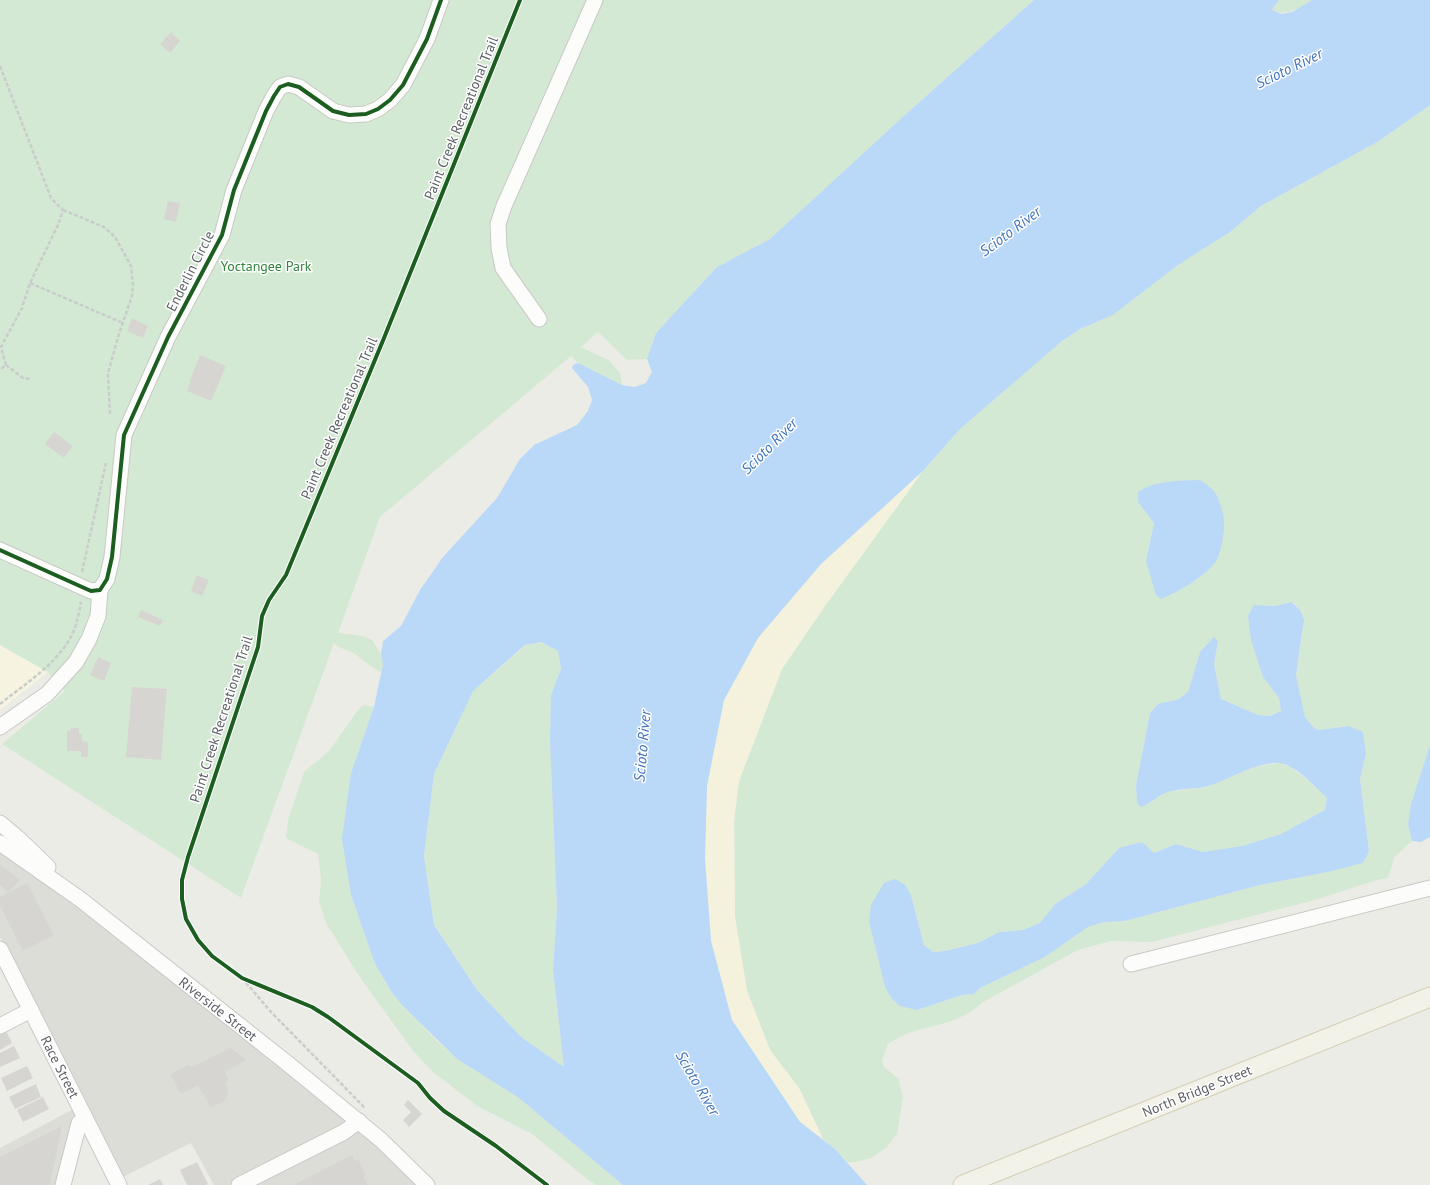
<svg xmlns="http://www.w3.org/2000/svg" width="1430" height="1185" font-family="'PT Sans',sans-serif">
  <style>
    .commercial { fill: #f6f3e0 }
    .industrial { fill: #ddddd8 }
    .green { fill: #d4e9d3; fill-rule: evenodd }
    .sand { fill: #f4f1dc }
    .water { fill: #bad8f8; fill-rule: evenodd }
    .building { fill: #d6d5d2 }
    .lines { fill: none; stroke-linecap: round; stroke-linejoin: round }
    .minor-casing { stroke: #c8c9c7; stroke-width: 17 }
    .major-casing { stroke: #d4ceb4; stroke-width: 21 }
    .path { stroke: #c8cdcb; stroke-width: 2.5; stroke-dasharray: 4 2; stroke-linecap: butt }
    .minor { stroke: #fcfcfb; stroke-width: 15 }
    .major { stroke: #f3f2e8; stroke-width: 19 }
    .cycleway-casing { stroke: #fff; stroke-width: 6 }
    .cycleway { stroke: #1b5e20; stroke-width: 4 }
    .labels { text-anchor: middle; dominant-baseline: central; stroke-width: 3; stroke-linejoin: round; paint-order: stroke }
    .street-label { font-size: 14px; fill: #5c5f65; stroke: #fff }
    .park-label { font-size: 14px; fill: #33853e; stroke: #fff }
    .water-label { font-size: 15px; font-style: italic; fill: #4173bd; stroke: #fff }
  </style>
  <rect width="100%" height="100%" fill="#ecece7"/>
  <path class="commercial" d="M0,645L48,672L0,710Z"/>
  <path class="industrial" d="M0,837L371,1125L434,1185H214L191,1143L121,1178L95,1127L78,1136L66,1185H0V1148L83,1104L0,937Z"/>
  <g class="green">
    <path d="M0,0H1034L907,113L770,239L717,267L656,333L647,359L627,360L598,332L581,347L610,361L620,373L622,385L578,363L571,356L380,517L338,633L363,636L372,640L381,654L383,664L381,672C367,666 363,658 351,652C345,649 338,648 334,643L241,898L2,744L65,691L48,672L0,645Z"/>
    <path d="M1279,0H1312C1298,8 1290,16 1273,11L1272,8Z"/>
    <path d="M1430,105V745L1411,804L1408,825L1412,841L1394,858L1388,878L1377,880L1315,900L1152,942L1111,941L1078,950L983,1002C957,1026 934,1023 904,1035C899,1037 893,1041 888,1044L882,1061L884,1067L898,1078L903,1098L897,1134L886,1148L871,1158L856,1162H847L835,1149L823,1139L799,1088L770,1050L747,991L735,917L734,821L739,781L782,669L825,606L923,471L960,429L1031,367L1062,341L1080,329L1113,315L1178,265L1230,232L1261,206L1379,141ZM1138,502L1215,562L1198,579L1172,594L1146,561L1154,523ZM1293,602L1300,610L1303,630L1296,675L1305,717L1314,728L1319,730L1349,726L1366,754L1360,779L1369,851L1323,873L1260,885L1125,921L1104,922L1088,927L1045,957L980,988L974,994L962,995L917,1010L891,998L885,987L869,922L911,895L924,945L933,952L945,951L978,943L999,932L1023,930L1040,923L1055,904L1086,884L1119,848L1154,853L1176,844L1203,852L1242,846L1281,834L1325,810L1327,798L1304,777L1289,766L1278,763L1255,767L1206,787L1166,792L1146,805L1137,803L1136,785L1150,713L1158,704L1179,699L1188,692L1200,652L1218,641L1214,664L1221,699L1258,715L1270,716L1281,711L1279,698L1263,677L1254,605L1275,606Z"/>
    <path d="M541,642L558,651L561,669L551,695L550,741L557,908L553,970L564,1067L521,1037L477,990L434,925L424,856L434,774L473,691L526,645Z"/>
    <path d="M364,705L374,707L351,773V895L375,964L391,991L434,1038L457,1059L519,1098L623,1185H596L587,1179L532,1134L477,1106L433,1072L414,1052L361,979L326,923L319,902L321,880L318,854L286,838L288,820L304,772L329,751L360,707Z"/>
  </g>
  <path class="sand" d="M923,471L825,606L782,669L739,781L734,821L735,917L747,991L770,1050L799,1088L823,1139L800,1122L732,1020L711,941L705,858L707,786L724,700L758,638L821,564Z"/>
  <g class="water">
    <path d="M1034,0H1279L1272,9L1274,11L1282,14L1292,12L1312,0H1430V105L1379,141L1261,206L1230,232L1178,265L1113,315L1080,329L1062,341L960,429L923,471L821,564L758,638L724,700L707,786L705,859L711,941L732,1020L800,1122L835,1149L867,1185H623L519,1098L457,1059L402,1005L391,991L375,964L351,895L342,839L351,773L374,707L383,664L381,654L383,641L401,626L420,590L443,557L497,498L520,459L534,445L577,425L588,411L592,400L588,387L572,368L573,365L578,363L622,385L635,387L646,383L652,372L647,359L656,333L717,267L770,239L907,113ZM541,642L558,651L561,669L551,695L550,741L557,908L553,970L564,1067L521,1037L477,990L434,925L424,856L434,774L473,691L525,645Z"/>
    <path d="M1200,480C1206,484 1212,488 1216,494C1219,499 1224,515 1224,521C1225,531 1221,554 1215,563C1201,579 1180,591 1161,599L1156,595L1146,561L1154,523L1138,502V492C1157,480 1178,481 1200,480Z"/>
    <path d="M1292,602L1300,610L1304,620L1296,675L1305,717L1314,728L1319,730L1349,726L1363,732L1366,754L1360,779L1369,851L1363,863L1323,873L1260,885L1125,921L1104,922L1088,927L1045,957L980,988L974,994L962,995L917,1010L900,1006L891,998L885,987L869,922L871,905L884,883L895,879L905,885L911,895L924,945L933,952L945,951L978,943L999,932L1023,930L1040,923L1055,904L1086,884L1119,848L1142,842L1154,853L1176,844L1203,852L1242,846L1281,834L1325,810L1327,798C1315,787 1303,773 1289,766C1265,754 1228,782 1204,787C1194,789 1174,789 1165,793C1156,797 1150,804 1141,807L1137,803L1136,785L1150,713L1158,704L1179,699L1188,692L1200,652L1214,637L1218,641L1214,664L1221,699L1258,715L1270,716L1281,711L1279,698L1263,677L1251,640L1248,616L1254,605L1275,606Z"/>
    <path d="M1430,745V837L1421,842L1412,841L1408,825L1411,804Z"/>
  </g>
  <g class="building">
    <path d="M171,32L180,41L170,53L160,44Z"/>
    <path d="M168,201L180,203L176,222L164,219Z"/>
    <path d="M132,318L148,326L143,338L127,331Z"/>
    <path d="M200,355L226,366L211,401L187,391L191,382L190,381Z"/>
    <path d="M54,432L73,446L64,458L45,444Z"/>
    <path d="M197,575L209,580L202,596L191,591Z"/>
    <path d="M141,610L163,620L160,626L138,617Z"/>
    <path d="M98,657L111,663L104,681L90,675Z"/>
    <path d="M132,687L167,689L161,760L126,757Z"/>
    <path d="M71,728H79V734H82V741L88,742V757H81V751H67V731H70Z"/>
    <path d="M0,864L20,880L8,892L0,885Z"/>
    <path d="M27,883L54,935L23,951L0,906V897Z"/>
    <path d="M5,1029L12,1043L0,1050V1032Z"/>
    <path d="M14,1046L20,1058L0,1067V1053Z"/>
    <path d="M231,1048L246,1060L225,1072L229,1080L225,1082L228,1089L226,1100L211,1108L198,1085L181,1094L170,1074L188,1065L192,1067Z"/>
    <path d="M27,1066L33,1078L7,1091L1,1078Z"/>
    <path d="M36,1084L41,1097L15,1109L9,1097Z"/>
    <path d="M43,1097L49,1109L23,1122L17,1110Z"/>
    <path d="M408,1100L422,1114L409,1127L403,1120L411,1112L404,1105Z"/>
    <path d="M62,1126L50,1185H0V1157Z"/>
    <path d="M352,1155L355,1161L358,1159L366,1175L363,1176L368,1185H294Z"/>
    <path d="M197,1162L208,1184L206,1185H187L180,1170Z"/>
    <path d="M160,1179L163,1185H148Z"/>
  </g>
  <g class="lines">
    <defs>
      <g id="minor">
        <path d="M539,319L503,268L499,248L498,224L504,206L595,0"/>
        <path d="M0,550L82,587L91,591L100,590L107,579L112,557L124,435L168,337L222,235L234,190L266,111L274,96L280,87L288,84L299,87L333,111L349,115L366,114L378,109L390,100L403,85L427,39L441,0"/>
        <path d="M0,727L47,694L76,662L89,639L98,616L100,590"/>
        <path d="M0,823L19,839L48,867"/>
        <path d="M0,843L80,899L287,1063L381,1140L427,1185"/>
        <path d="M0,949L119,1185"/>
        <path d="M1131,964L1430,888"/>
        <path d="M0,1026L31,1010"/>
        <path d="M63,1185L79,1123L86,1120"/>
        <path d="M239,1185L344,1132L359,1121"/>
      </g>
      <path id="major" d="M963,1185L1430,997"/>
    </defs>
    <use href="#minor" class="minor-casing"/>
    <use href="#major" class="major-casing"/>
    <g class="path">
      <path d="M0,66L51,198L63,210L58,225L30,283L22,308L1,347L6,365L0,370"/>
      <path d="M63,210L104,227L115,237L131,266L133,285L132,296L119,334L108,373L110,415"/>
      <path d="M30,283L123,323"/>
      <path d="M6,365L23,378L30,379"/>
      <path d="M82,572L106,463"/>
      <path d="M0,704C26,683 56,665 72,635C77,624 79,613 81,602"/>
      <path d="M242,978L271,1012L365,1108"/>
    </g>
    <use href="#minor" class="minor"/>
    <use href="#major" class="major"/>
    <defs>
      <g id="cycleway">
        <path d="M520,0L384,338L286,575L269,600L262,616L258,647L188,857L182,880V899L186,919L198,940L212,956L242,978L312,1007L328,1017L418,1083L430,1098L444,1111L496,1146L547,1185"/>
        <path d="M0,550L82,587L91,591L100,590L107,579L112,557L124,435L168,337L222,235L234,190L266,111L274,96L280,87L288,84L299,87L333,111L349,115L366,114L378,109L390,100L403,85L427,39L441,0"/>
      </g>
    </defs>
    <use href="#cycleway" class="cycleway-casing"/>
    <use href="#cycleway" class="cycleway"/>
  </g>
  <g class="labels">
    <g class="street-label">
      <text transform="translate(461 118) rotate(-68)">Paint Creek Recreational Trail</text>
      <text transform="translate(190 271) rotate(-63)">Enderlin Circle</text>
      <text transform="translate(339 418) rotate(-67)">Paint Creek Recreational Trail</text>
      <text transform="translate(221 719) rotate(-72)">Paint Creek Recreational Trail</text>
      <text transform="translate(218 1009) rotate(38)">Riverside Street</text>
      <text transform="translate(60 1067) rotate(63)">Race Street</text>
      <text transform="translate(1197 1091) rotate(-22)">North Bridge Street</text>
    </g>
    <g class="park-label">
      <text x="266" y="266">Yoctangee Park</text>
    </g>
    <g class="water-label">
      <text transform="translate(1289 68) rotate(-26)">Scioto River</text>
      <text transform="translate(1010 231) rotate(-37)">Scioto River</text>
      <text transform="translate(769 446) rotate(-45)">Scioto River</text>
      <text transform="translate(642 746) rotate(-85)">Scioto River</text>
      <text transform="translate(698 1083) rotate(60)">Scioto River</text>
    </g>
  </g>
</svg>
